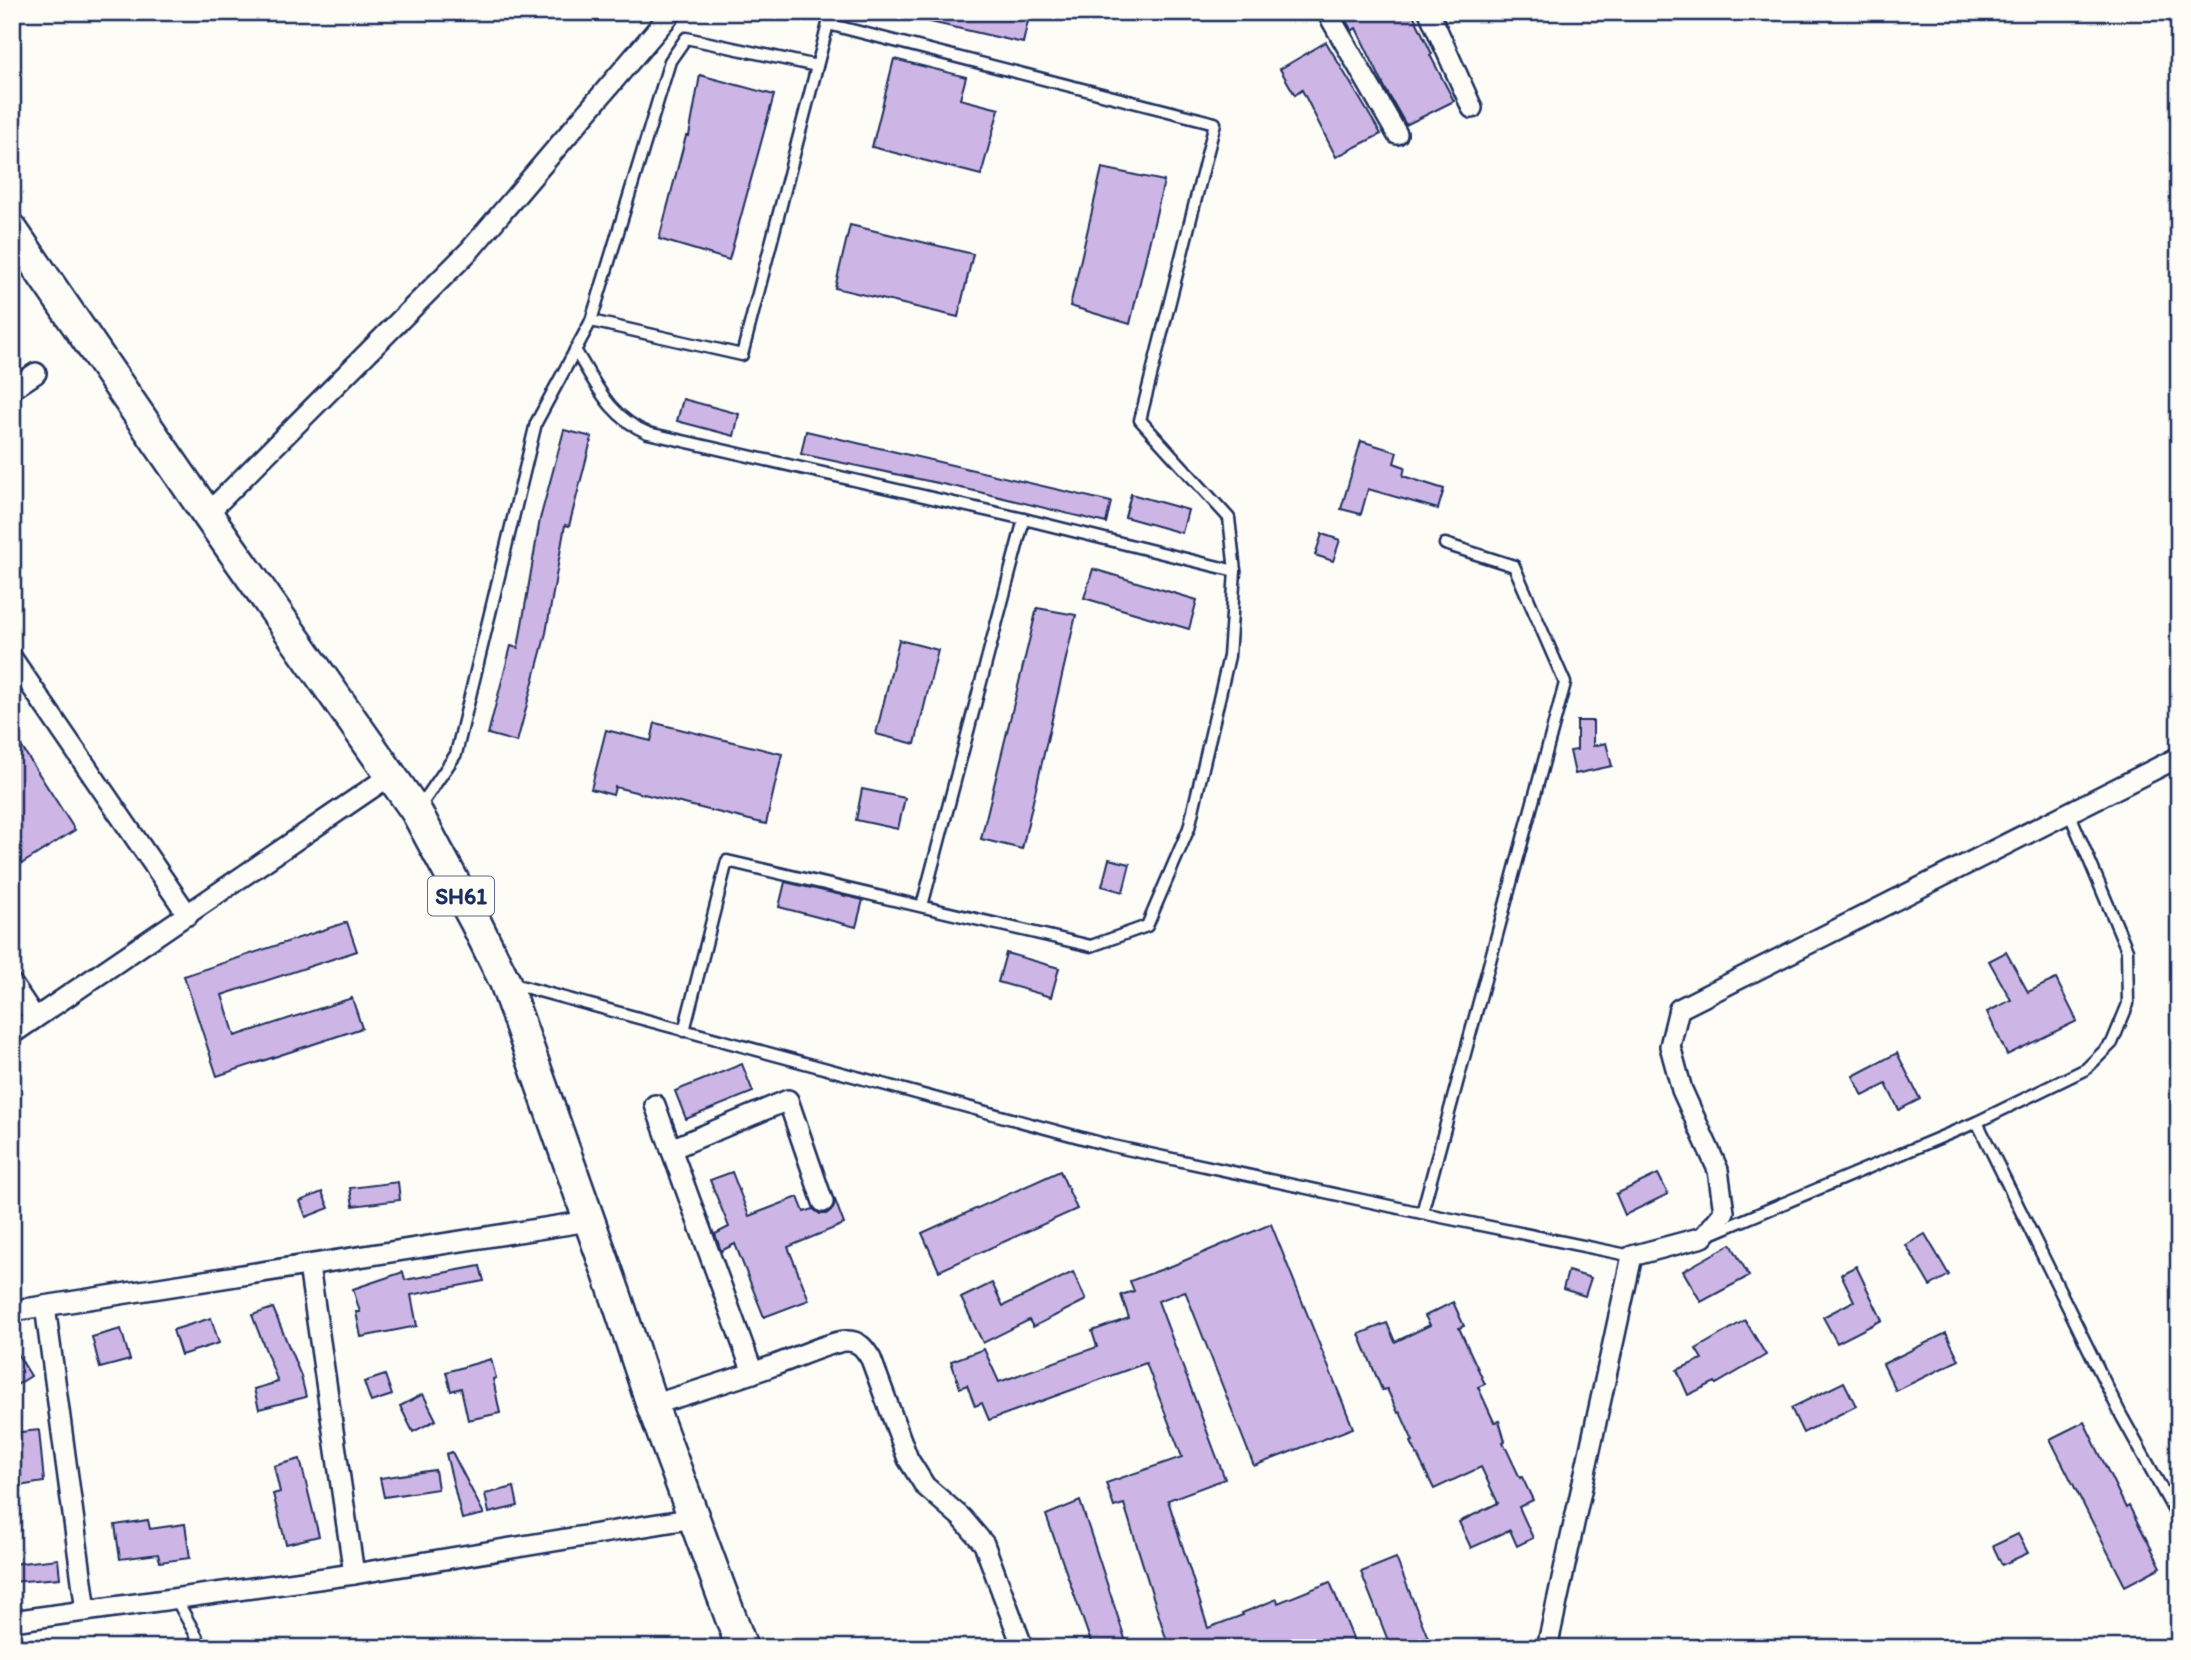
<svg xmlns="http://www.w3.org/2000/svg" width="2191" height="1660" font-family="Itim,sans-serif">
  <style>
    .building { fill: #cdb6e5; stroke: #1b2f5e; stroke-width: 2 }
    .lines { fill: none; stroke-linecap: round; stroke-linejoin: round }
    .lane-casing { stroke: #1b2f5e; stroke-width: 15 }
    .street-casing { stroke: #1b2f5e; stroke-width: 24 }
    .primary-casing { stroke: #1b2f5e; stroke-width: 35 }
    .lane { stroke: #fdfcf7; stroke-width: 10 }
    .street { stroke: #fdfcf7; stroke-width: 19 }
    .primary { stroke: #fdfcf7; stroke-width: 30 }
    .labels { text-anchor: middle; dominant-baseline: central; stroke-width: 5; stroke-linejoin: round; paint-order: stroke }
    .shield { fill: #fdfcf7; stroke: #5f6c8c; stroke-width: 2 }
    .shield-label { font-size: 23px; font-weight: bold; fill: #1b2f5e }
  </style>
  <rect width="100%" height="100%" fill="#fdfcf7"/>
  <filter id="ink" filterUnits="userSpaceOnUse"><feTurbulence type="fractalNoise" baseFrequency=".0143" numOctaves="2"/><feDisplacementMap in="SourceGraphic" scale="14" xChannelSelector="R" yChannelSelector="G"/><feConvolveMatrix kernelMatrix="1 2 1 2 8 2 1 2 1" color-interpolation-filters="sRGB"/></filter>
  <g filter="url(#ink)">
    <g class="building">
      <path d="M918,12H1030L1023,43L917,19Z"/>
      <path d="M1341,12H1412L1432,54L1430,55L1454,101L1406,125L1386,90L1356,28L1352,31Z"/>
      <path d="M1326,42L1381,134L1336,157L1302,90L1295,95L1280,69Z"/>
      <path d="M894,59L966,77L960,99L999,109L981,175L872,147Z"/>
      <path d="M700,75L774,95L729,260L659,239L686,136H689Z"/>
      <path d="M1102,168L1164,181L1130,324L1070,306Z"/>
      <path d="M850,225L973,254L958,317L835,288Z"/>
      <path d="M683,399L739,414L734,436L677,421Z"/>
      <path d="M564,430L592,437L569,526L565,525L546,633L517,742L488,734L511,646L518,648L540,519Z"/>
      <path d="M806,431L1111,502L1106,523L975,491L801,454Z"/>
      <path d="M1361,441L1397,452L1394,463L1405,467L1403,476L1444,489L1438,509L1368,489L1361,514L1341,509Z"/>
      <path d="M1131,494L1188,510L1182,533L1125,517Z"/>
      <path d="M1322,534L1340,540L1333,561L1315,555Z"/>
      <path d="M1093,569L1197,600L1189,629L1084,598Z"/>
      <path d="M1037,608L1076,615L1022,849L981,839Z"/>
      <path d="M899,640L938,650L915,744L876,734Z"/>
      <path d="M1577,721H1593V746L1606,743L1612,766L1575,774L1570,751L1577,750Z"/>
      <path d="M655,723L782,754L766,824L615,787L613,795L591,789L606,730L651,741Z"/>
      <path d="M12,732L75,830L12,870Z"/>
      <path d="M862,789L905,798L898,829L856,820Z"/>
      <path d="M1109,859L1130,864L1123,892L1102,886Z"/>
      <path d="M785,882L863,900L856,927L779,907Z"/>
      <path d="M347,922L357,951L222,995L235,1036L352,998L362,1028L217,1076L184,976Z"/>
      <path d="M2006,952L2028,992L2056,979L2077,1021L2007,1055L1987,1012L2011,1000L1989,961Z"/>
      <path d="M1006,953L1059,968L1051,997L998,982Z"/>
      <path d="M1897,1053L1920,1099L1899,1110L1886,1084L1863,1096L1853,1076Z"/>
      <path d="M742,1064L753,1092L686,1119L675,1091Z"/>
      <path d="M1060,1171L1077,1209L939,1271L922,1233Z"/>
      <path d="M732,1172L749,1216L798,1197L804,1212L813,1209L820,1214H826L833,1209L835,1200L844,1224L788,1247L809,1300L764,1317L735,1244L721,1251L715,1234L729,1227L710,1180Z"/>
      <path d="M1658,1174L1668,1194L1625,1215L1616,1194Z"/>
      <path d="M398,1182L400,1200L353,1206L350,1188Z"/>
      <path d="M322,1192L329,1208L306,1217L300,1201Z"/>
      <path d="M1271,1224L1353,1428L1254,1466L1185,1291L1158,1301L1225,1479L1168,1500L1208,1628L1243,1615L1242,1613L1277,1599L1278,1603L1330,1582L1357,1648H1169L1124,1504L1114,1507L1106,1483L1182,1457L1146,1363L989,1420L982,1403L975,1406L967,1385L960,1388L951,1361L984,1349L999,1382L1097,1347L1092,1331L1129,1318L1121,1295L1134,1291L1130,1281L1174,1265Z"/>
      <path d="M1925,1234L1949,1275L1930,1286L1906,1245Z"/>
      <path d="M1731,1244L1749,1276L1701,1302L1683,1271Z"/>
      <path d="M480,1266L484,1281L411,1295L417,1326L361,1337L356,1312H360L353,1289L403,1272L405,1280Z"/>
      <path d="M1856,1266L1882,1320L1837,1343L1823,1317L1854,1301L1841,1274Z"/>
      <path d="M1568,1271L1591,1278L1585,1296L1563,1289Z"/>
      <path d="M1073,1272L1086,1300L1033,1327L1029,1320L983,1343L961,1298L992,1283L1003,1306Z"/>
      <path d="M1453,1302L1464,1326L1459,1328L1485,1384L1478,1387L1494,1422L1499,1421L1505,1441L1503,1442L1520,1478L1522,1477L1533,1500L1519,1507L1533,1538L1517,1546L1510,1530L1471,1548L1459,1522L1498,1503L1481,1467L1434,1489L1411,1442L1413,1441L1400,1412L1398,1413L1387,1389L1382,1390L1359,1334L1387,1323L1395,1342L1430,1325L1425,1316Z"/>
      <path d="M273,1308L301,1376L306,1397L259,1409L254,1389L278,1382L252,1315Z"/>
      <path d="M211,1318L219,1343L181,1355L173,1330Z"/>
      <path d="M1745,1320L1766,1355L1716,1384L1715,1382L1688,1395L1677,1370L1702,1359L1696,1349Z"/>
      <path d="M121,1329L130,1360L100,1368L92,1337Z"/>
      <path d="M1946,1333L1959,1360L1896,1391L1883,1364Z"/>
      <path d="M12,1345L31,1376L12,1388Z"/>
      <path d="M491,1359L496,1378L493,1379L500,1413L468,1420L461,1388L451,1391L446,1372Z"/>
      <path d="M385,1375L392,1395L371,1402L364,1382Z"/>
      <path d="M1844,1382L1856,1406L1803,1433L1791,1408Z"/>
      <path d="M423,1394L436,1420L413,1432L400,1406Z"/>
      <path d="M2084,1422L2126,1508L2129,1506L2161,1567L2125,1586L2050,1439Z"/>
      <path d="M39,1430L44,1482L12,1487V1433Z"/>
      <path d="M452,1452L484,1514L462,1519L446,1454Z"/>
      <path d="M300,1459L319,1536L286,1544L273,1494L280,1492L274,1466Z"/>
      <path d="M435,1470L438,1489L384,1497L380,1478Z"/>
      <path d="M514,1487L518,1506L489,1513L485,1494Z"/>
      <path d="M1080,1501L1128,1648H1093L1046,1515Z"/>
      <path d="M148,1520L150,1529L185,1524L190,1558L160,1562L158,1554L120,1559L115,1525Z"/>
      <path d="M2018,1534L2028,1553L2002,1565L1993,1546Z"/>
      <path d="M1396,1558L1432,1648H1391L1361,1572Z"/>
      <path d="M58,1559L60,1578L12,1582V1564Z"/>
    </g>
    <g class="lines">
      <defs>
        <g id="lane">
          <path d="M591,321L742,355L828,24L1215,123L1140,420L1229,518L1235,571L1229,656L1189,828L1147,926L1091,946L727,861L684,1031"/>
          <path d="M575,350C596,384 609,417 648,433L1024,519L1235,571"/>
          <path d="M419,808L456,754L536,423L591,321L670,61L686,38L817,66"/>
          <path d="M2069,812L2127,950L2128,1004L2112,1043L2086,1069L1977,1122L2121,1415L2179,1520"/>
          <path d="M922,906L1024,519"/>
          <path d="M513,984L1108,1145L1422,1213L1632,1256"/>
          <path d="M1422,1213L1565,683L1514,566L1445,544"/>
          <path d="M1713,1233L1977,1122"/>
          <path d="M176,1599L203,1648"/>
        </g>
        <g id="street">
          <path d="M1327,12L1397,134"/>
          <path d="M1429,12L1472,108"/>
          <path d="M12,389L36,373"/>
          <path d="M207,514L470,250L672,12"/>
          <path d="M12,658L188,915"/>
          <path d="M12,984L35,1018"/>
          <path d="M12,1034L391,775"/>
          <path d="M655,1105L753,1373"/>
          <path d="M671,1149L788,1100L823,1202"/>
          <path d="M309,1266L354,1574"/>
          <path d="M45,1306L86,1611"/>
          <path d="M12,1311L589,1221"/>
          <path d="M652,1405C693,1392 734,1380 775,1365C793,1359 829,1342 846,1341C859,1340 865,1349 871,1359L908,1459L925,1486L962,1518L984,1544L1023,1648"/>
          <path d="M12,1621L354,1574L694,1518"/>
          <path d="M1547,1648L1632,1256L1703,1237L1724,1212L1718,1170L1682,1090L1670,1046L1679,1009L2179,757"/>
        </g>
        <path id="primary" d="M12,230L207,514L416,811L476,923L505,982L617,1299L652,1405L742,1648"/>
      </defs>
      <use href="#lane" class="lane-casing"/>
      <use href="#street" class="street-casing"/>
      <use href="#primary" class="primary-casing"/>
      <use href="#lane" class="lane"/>
      <use href="#street" class="street"/>
      <use href="#primary" class="primary"/>
    </g>
  </g>
  <g class="labels">
    <rect class="shield" x="428" y="876.5" width="66" height="39" rx="5"/>
    <g class="shield-label">
      <text x="461" y="896">SH61</text>
    </g>
  </g>
  <rect width="2191" height="1660" fill="none" stroke="#fdfcf7" stroke-width="42"/>
  <rect x="21" y="21" width="2149" height="1618" fill="none" stroke="#1b2f5e" stroke-width="2.5" filter="url(#ink)"/>
</svg>
